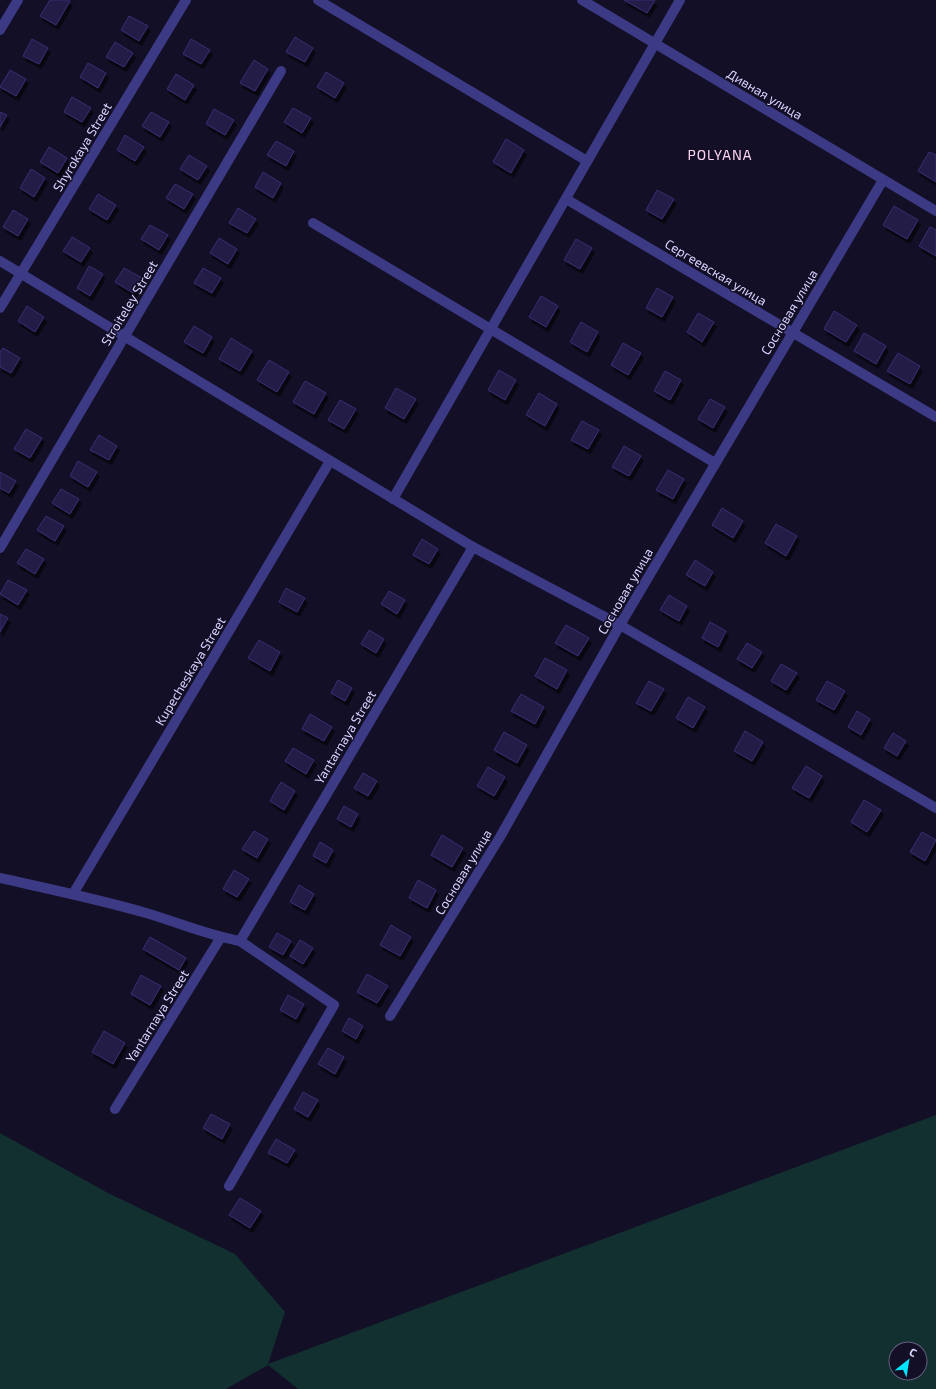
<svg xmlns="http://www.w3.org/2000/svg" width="936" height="1389" font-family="'Exo 2',sans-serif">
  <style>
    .green { fill: #12302f; fill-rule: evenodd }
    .building { fill: #241b47; stroke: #3b2d73; filter: url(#shadow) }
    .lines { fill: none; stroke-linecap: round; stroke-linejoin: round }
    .minor { stroke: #3d3a85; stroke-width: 10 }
    .labels { text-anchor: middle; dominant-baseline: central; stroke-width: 3; stroke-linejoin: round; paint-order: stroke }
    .street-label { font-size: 13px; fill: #d9d4ff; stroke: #130f26 }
    .neighbourhood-label { font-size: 14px; letter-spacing: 1px; fill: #ffd6f0; stroke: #130f26 }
  </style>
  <defs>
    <filter id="shadow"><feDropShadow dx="2.5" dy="4.5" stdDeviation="0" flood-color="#0009"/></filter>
  </defs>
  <rect width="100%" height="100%" fill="#130f26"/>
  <path class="green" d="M936,1115V1389H298L268,1365L226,1389H0V1133L108,1193L235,1254L285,1312L268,1364ZM896,1349H920V1373H896Z"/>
  <g class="building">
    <path d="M50,0H68L70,1L56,25L40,16Z"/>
    <path d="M624,0H655L647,13Z"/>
    <path d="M129,16L148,26L139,41L121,30Z"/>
    <path d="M295,37L313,48L305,62L286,52Z"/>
    <path d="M32,39L48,48L39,64L23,56Z"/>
    <path d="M191,39L210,50L201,64L183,54Z"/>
    <path d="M115,42L133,53L124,67L106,57Z"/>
    <path d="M254,60L268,69L255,91L240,83Z"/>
    <path d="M88,63L106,73L98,88L80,77Z"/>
    <path d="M10,70L26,79L16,96L0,87Z"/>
    <path d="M326,72L344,83L335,98L317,87Z"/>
    <path d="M176,74L194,85L185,100L167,89Z"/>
    <path d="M72,97L91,108L82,122L64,112Z"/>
    <path d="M293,108L311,118L302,133L284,122Z"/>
    <path d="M214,109L234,120L225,135L206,124Z"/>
    <path d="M0,112L7,115L0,127Z"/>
    <path d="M151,112L169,122L160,137L142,126Z"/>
    <path d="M125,135L144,147L135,161L117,150Z"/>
    <path d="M506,139L524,150L511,173L493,162Z"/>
    <path d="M276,141L294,151L286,166L267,155Z"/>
    <path d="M49,147L67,158L58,173L40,162Z"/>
    <path d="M929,152L936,155V182L918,171Z"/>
    <path d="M189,155L207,166L198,180L180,169Z"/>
    <path d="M31,169L45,178L34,197L20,188Z"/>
    <path d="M263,172L281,183L273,198L255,187Z"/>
    <path d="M175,184L193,194L184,209L166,198Z"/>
    <path d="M657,190L674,199L662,219L646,210Z"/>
    <path d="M98,194L116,205L107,220L89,209Z"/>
    <path d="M894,206L918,220L907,239L883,225Z"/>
    <path d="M238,208L256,219L247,233L229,223Z"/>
    <path d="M13,210L28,219L18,236L3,227Z"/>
    <path d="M150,225L168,235L159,250L141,239Z"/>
    <path d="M930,227L936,230V256L919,246Z"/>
    <path d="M72,237L90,248L81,262L63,251Z"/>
    <path d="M219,238L237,249L228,264L210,253Z"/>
    <path d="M576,239L592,248L580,269L564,260Z"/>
    <path d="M89,266L103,274L90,296L77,288Z"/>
    <path d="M124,268L142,278L133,293L115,282Z"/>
    <path d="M203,268L221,278L212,293L194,283Z"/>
    <path d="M657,288L673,297L662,317L646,308Z"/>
    <path d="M541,296L558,306L546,327L529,317Z"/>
    <path d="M27,306L44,317L35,332L18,321Z"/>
    <path d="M834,311L857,325L846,342L824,329Z"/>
    <path d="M698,313L714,322L702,342L687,332Z"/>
    <path d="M581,322L598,332L587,352L570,342Z"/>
    <path d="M194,326L212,337L203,353L184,342Z"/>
    <path d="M864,333L886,346L876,364L854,351Z"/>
    <path d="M231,338L252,351L240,371L219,359Z"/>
    <path d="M623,343L641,353L628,375L611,365Z"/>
    <path d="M3,348L20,358L11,373L0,367V352Z"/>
    <path d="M898,353L920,366L910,384L887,371Z"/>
    <path d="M269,360L289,372L277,392L257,380Z"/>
    <path d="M499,370L516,380L505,400L488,390Z"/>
    <path d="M665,371L681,380L670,400L654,391Z"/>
    <path d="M305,381L326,393L314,414L293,402Z"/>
    <path d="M396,388L416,399L404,419L385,408Z"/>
    <path d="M539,393L557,404L545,426L526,415Z"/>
    <path d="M710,399L725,407L713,428L698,419Z"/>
    <path d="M340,400L356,409L344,429L328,420Z"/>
    <path d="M582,421L599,430L588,449L571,440Z"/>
    <path d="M26,429L42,438L30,458L14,449Z"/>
    <path d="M99,435L117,446L109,460L90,450Z"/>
    <path d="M624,446L641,456L629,476L612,467Z"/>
    <path d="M78,461L97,472L88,487L70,476Z"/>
    <path d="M668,470L684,479L673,499L656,490Z"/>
    <path d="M0,472L16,481L9,493L0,488Z"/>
    <path d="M61,489L79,499L70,514L52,503Z"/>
    <path d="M722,508L743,521L733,538L712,525Z"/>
    <path d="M46,516L64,526L55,541L37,530Z"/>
    <path d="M776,524L797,536L786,556L765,543Z"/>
    <path d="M422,539L438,549L429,564L413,555Z"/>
    <path d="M26,549L44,559L35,574L17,563Z"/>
    <path d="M695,560L713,572L705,586L686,575Z"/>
    <path d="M8,580L27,590L18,605L0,594Z"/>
    <path d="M286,588L305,598L297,612L279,602Z"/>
    <path d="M389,591L405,600L397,614L381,604Z"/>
    <path d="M669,595L687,606L679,621L660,610Z"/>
    <path d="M0,614L8,618L0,632Z"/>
    <path d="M710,622L726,631L718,647L702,638Z"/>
    <path d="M566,625L589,638L578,656L555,643Z"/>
    <path d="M369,630L384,639L376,653L361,644Z"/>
    <path d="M259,640L280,652L270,671L248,658Z"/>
    <path d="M747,643L762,652L752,668L737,659Z"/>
    <path d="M545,658L567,670L557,689L535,676Z"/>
    <path d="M781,664L797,673L786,690L771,681Z"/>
    <path d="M338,680L352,688L345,701L331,693Z"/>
    <path d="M649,681L664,689L651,711L636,703Z"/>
    <path d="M827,681L845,691L834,710L816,700Z"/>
    <path d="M521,694L544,707L535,724L511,711Z"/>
    <path d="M688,697L705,707L693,728L676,718Z"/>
    <path d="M857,711L870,719L861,735L848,727Z"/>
    <path d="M310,714L332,727L324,741L302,729Z"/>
    <path d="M745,731L763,742L752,761L734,751Z"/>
    <path d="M504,732L527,745L517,763L494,750Z"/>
    <path d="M893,733L906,741L897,756L884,748Z"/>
    <path d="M293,748L314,760L306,774L285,761Z"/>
    <path d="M806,766L822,776L809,798L792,788Z"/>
    <path d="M488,767L505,777L494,796L477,786Z"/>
    <path d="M363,773L377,781L368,796L354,788Z"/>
    <path d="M281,782L295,791L284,810L270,801Z"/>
    <path d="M864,800L881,810L867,832L851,822Z"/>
    <path d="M344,806L358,814L351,827L337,819Z"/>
    <path d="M254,831L268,839L257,858L242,849Z"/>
    <path d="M922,832L936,840L925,861L910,852Z"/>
    <path d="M442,835L463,848L452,867L431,855Z"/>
    <path d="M320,842L333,850L326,863L313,856Z"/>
    <path d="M234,870L249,879L237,897L223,889Z"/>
    <path d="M418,880L436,890L427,908L409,898Z"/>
    <path d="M299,885L314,894L305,910L290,902Z"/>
    <path d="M391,925L411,937L400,956L380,945Z"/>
    <path d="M277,933L291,941L283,955L269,947Z"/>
    <path d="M150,937L186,958L179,970L143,949Z"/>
    <path d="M300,940L313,948L303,964L290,956Z"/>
    <path d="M367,974L388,986L377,1003L357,992Z"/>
    <path d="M141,975L161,986L150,1005L131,994Z"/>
    <path d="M288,995L304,1004L296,1019L280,1010Z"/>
    <path d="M349,1018L363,1026L356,1039L342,1031Z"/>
    <path d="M104,1031L125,1043L113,1064L92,1052Z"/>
    <path d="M328,1048L344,1057L335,1074L318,1064Z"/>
    <path d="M303,1092L318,1100L308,1117L294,1109Z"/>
    <path d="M211,1114L230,1124L222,1139L203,1128Z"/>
    <path d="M276,1139L295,1150L287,1163L268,1153Z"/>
    <path d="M240,1198L261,1211L250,1228L229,1215Z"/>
  </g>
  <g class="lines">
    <g class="minor">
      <path d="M318,0L587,161"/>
      <path d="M582,0L936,211"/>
      <path d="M0,30L18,0"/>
      <path d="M566,199L936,417"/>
      <path d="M313,223L715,463"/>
      <path d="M0,261L473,547L620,625L936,808"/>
      <path d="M0,308L186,0"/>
      <path d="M393,499L680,0"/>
      <path d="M0,548L281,71"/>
      <path d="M0,878C49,889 98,899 146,913C177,922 207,935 240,941L334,1005L229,1186"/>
      <path d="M73,894L330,461"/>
      <path d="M240,941L473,547"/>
      <path d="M390,1016L500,837L620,625L883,180"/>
      <path d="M115,1109L221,937"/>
    </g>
  </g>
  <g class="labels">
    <g class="street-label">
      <text transform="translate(765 94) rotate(31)">Дивная улица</text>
      <text transform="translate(82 147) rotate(-59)">Shyrokaya Street</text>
      <text transform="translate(716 272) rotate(31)">Сергеевская улица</text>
      <text transform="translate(129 303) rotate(-59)">Stroiteley Street</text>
      <text transform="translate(789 312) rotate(-59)">Сосновая улица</text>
      <text transform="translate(625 591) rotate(-60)">Сосновая улица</text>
      <text transform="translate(190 671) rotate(-59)">Kupecheskaya Street</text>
      <text transform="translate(345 737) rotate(-59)">Yantarnaya Street</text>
      <text transform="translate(463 872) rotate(-59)">Сосновая улица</text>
      <text transform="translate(157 1016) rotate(-58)">Yantarnaya Street</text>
    </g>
    <g class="neighbourhood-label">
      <text x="720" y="154">POLYANA</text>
    </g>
  </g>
  <g transform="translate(908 1361) rotate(30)"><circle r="19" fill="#130f26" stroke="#625e7d"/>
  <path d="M0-3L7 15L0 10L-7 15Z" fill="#00e5ff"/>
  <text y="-6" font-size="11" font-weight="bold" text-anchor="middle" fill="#d9d4ff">С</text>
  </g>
</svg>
